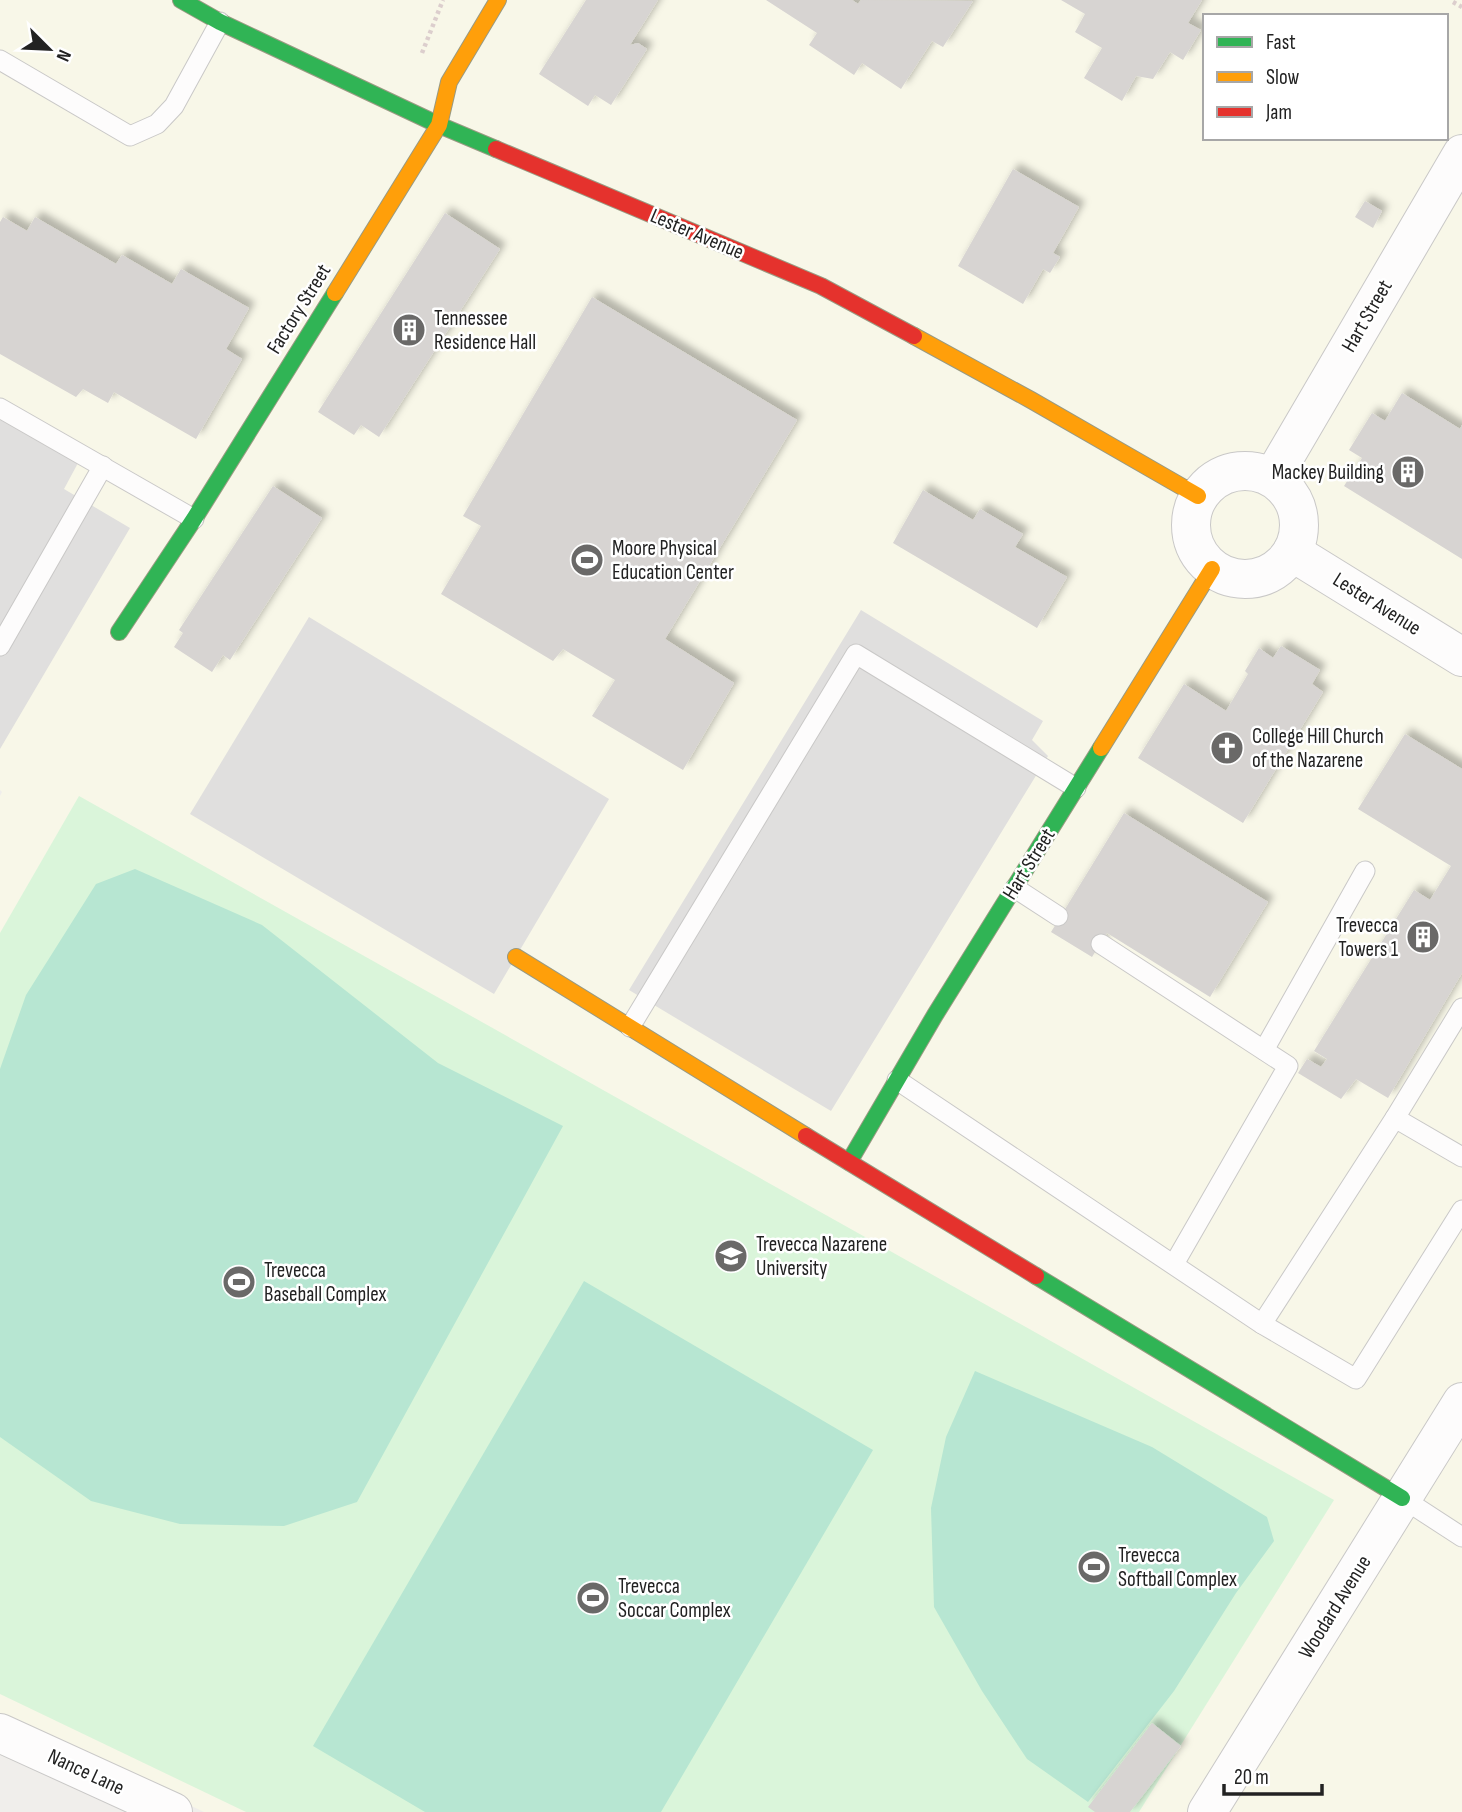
<svg xmlns="http://www.w3.org/2000/svg" width="1462" height="1812" font-family="'Sofia Sans Condensed',sans-serif">
  <style>
    .education { fill: #f8f7e8; fill-rule: evenodd }
    .park { fill: #daf5da }
    .pitch { fill: #b7e6d2 }
    .parking { fill: #e0dfde }
    .building { fill: #d7d4d2; filter: url(#shadow) }
    .lines { fill: none; stroke-linecap: round; stroke-linejoin: round }
    .lane-casing { stroke: #c9c8c7; stroke-width: 21 }
    .street-casing { stroke: #c9c8c7; stroke-width: 40 }
    .fast-casing { stroke: #999a82; stroke-width: 18 }
    .slow-casing { stroke: #999a82; stroke-width: 18 }
    .jam-casing { stroke: #999a82; stroke-width: 18 }
    .path { stroke: #dccecd; stroke-width: 4.5; stroke-dasharray: 3.5 3.5; stroke-linecap: butt }
    .lane { stroke: #fdfcfc; stroke-width: 19 }
    .street { stroke: #fdfcfc; stroke-width: 38 }
    .fast { stroke: #30b455; stroke-width: 16 }
    .slow { stroke: #ff9f0a; stroke-width: 16 }
    .jam { stroke: #e5322d; stroke-width: 16 }
    .labels { text-anchor: middle; dominant-baseline: central; stroke-width: 5; stroke-linejoin: round; paint-order: stroke }
    .street-label { font-size: 21px; fill: #222; stroke: #fff }
    .poi-label { font-size: 21px; fill: #222; stroke: #fff; text-anchor: start }
  </style>
  <defs>
    <filter id="shadow"><feDropShadow dx="6" dy="-6" stdDeviation="3.5" flood-color="#0004"/></filter>
  </defs>
  <rect width="100%" height="100%" fill="#f0eeeb"/>
  <path class="education" d="M0,0H1462V1812H204L0,1715V796L2,792L0,790ZM1205,16H1446V138H1205Z"/>
  <path class="park" d="M79,796L1334,1500L1139,1812H246L0,1694V933Z"/>
  <g class="pitch">
    <path d="M135,869L262,925L438,1063L563,1126L357,1502L284,1526L180,1524L91,1501L0,1437V1069L26,995L96,884Z"/>
    <path d="M584,1281L873,1450L661,1812H425L313,1746Z"/>
    <path d="M975,1371L1152,1447L1267,1517L1274,1541L1236,1593L1174,1691L1088,1802L1027,1759L982,1691L934,1607L931,1508L946,1437Z"/>
  </g>
  <g class="parking">
    <path d="M0,417L78,463L64,489L130,528L0,749Z"/>
    <path d="M861,610L1043,721L1032,740L1048,756L831,1111L629,990Z"/>
    <path d="M309,617L609,799L494,994L190,814Z"/>
  </g>
  <g class="building">
    <path d="M586,0H658L630,45L638,43L647,49L611,105L595,95L588,106L539,74Z"/>
    <path d="M766,0H852L858,4L861,0L973,1L943,47L932,41L901,89L862,63L854,75L809,45L817,33Z"/>
    <path d="M1061,0H1202L1188,23L1201,30L1183,60L1170,52L1153,79L1136,76L1122,101L1084,78L1102,48L1075,32L1085,14Z"/>
    <path d="M1013,169L1079,207L1053,253L1060,257L1050,273L1043,269L1023,304L958,266Z"/>
    <path d="M1365,201L1382,211L1373,228L1355,217Z"/>
    <path d="M445,213L500,249L379,437L361,425L354,435L318,412Z"/>
    <path d="M3,217L27,231L35,217L116,264L122,255L172,284L181,269L249,308L226,349L242,359L196,439L114,392L108,403L83,389L76,397L0,354V222Z"/>
    <path d="M592,297L797,420L665,639L734,683L683,770L592,716L615,680L563,649L553,661L441,594L481,526L463,516Z"/>
    <path d="M1402,393L1460,429L1462,425V559L1344,486L1362,458L1349,450L1372,413L1385,421Z"/>
    <path d="M273,486L322,518L230,660L223,655L212,672L174,647L183,633L179,630Z"/>
    <path d="M923,490L973,520L980,509L1023,534L1015,547L1067,577L1037,628L893,543Z"/>
    <path d="M1281,646L1320,670L1312,684L1323,692L1243,823L1138,758L1184,684L1226,711L1248,674L1245,671L1259,648L1273,658Z"/>
    <path d="M1405,734L1462,769V973L1388,1098L1356,1079L1341,1099L1298,1073L1307,1059L1321,1067L1327,1059L1314,1051L1414,890L1430,900L1451,866L1358,809Z"/>
    <path d="M1124,813L1268,902L1210,997L1107,933L1092,957L1051,932Z"/>
    <path d="M1152,1723L1181,1746L1130,1812H1095L1088,1807Z"/>
  </g>
  <g class="lines">
    <defs>
      <g id="lane">
        <path d="M0,60L130,136L157,124L174,106L220,22"/>
        <path d="M0,408L194,519"/>
        <path d="M0,646L103,466"/>
        <path d="M1015,888L1058,916"/>
        <path d="M1101,944L1288,1066L1174,1264"/>
        <path d="M630,1027L856,654L1076,788"/>
        <path d="M1264,1050L1365,871"/>
        <path d="M897,1080L1262,1324L1356,1379L1462,1210"/>
        <path d="M1395,1118L1462,1008"/>
        <path d="M1262,1324L1395,1118L1462,1157"/>
        <path d="M1402,1498L1462,1537"/>
      </g>
      <g id="street">
        <circle cx="1245" cy="525" r="54"/>
        <path d="M1273,477L1462,154"/>
        <path d="M1292,552L1462,657"/>
        <path d="M0,1733L173,1812"/>
        <path d="M1207,1812L1462,1402"/>
      </g>
      <g id="fast">
        <path d="M181,0L220,22L439,125L496,149"/>
        <path d="M119,632L194,519L335,293"/>
        <path d="M849,1162L935,1015L1101,748"/>
        <path d="M1036,1276L1402,1498"/>
      </g>
      <g id="slow">
        <path d="M335,293L439,125L449,82L498,0"/>
        <path d="M914,336L1031,400L1198,496"/>
        <path d="M1101,748L1212,569"/>
        <path d="M516,957L806,1136"/>
      </g>
      <g id="jam">
        <path d="M496,149L821,286L914,336"/>
        <path d="M806,1136L1036,1276"/>
      </g>
    </defs>
    <use href="#lane" class="lane-casing"/>
    <use href="#street" class="street-casing"/>
    <use href="#fast" class="fast-casing"/>
    <use href="#slow" class="slow-casing"/>
    <use href="#jam" class="jam-casing"/>
    <g class="path">
      <path d="M1453,2L1462,7"/>
      <path d="M422,53L443,0"/>
    </g>
    <use href="#lane" class="lane"/>
    <use href="#street" class="street"/>
    <use href="#fast" class="fast"/>
    <use href="#slow" class="slow"/>
    <use href="#jam" class="jam"/>
  </g>
  <defs>
    <symbol id="building-disc" viewBox="-11 -11 22 22"><circle r="9.5" fill="#6a6968" stroke="#fff"/><path d="M-4-6H4V6H1V3H-1V6H-4ZM-2.5-4.3h1.7v1.8h-1.7ZM.8-4.3h1.7v1.8H.8ZM-2.5-1h1.7V.8h-1.7ZM.8-1h1.7V.8H.8Z" fill="#fff"/></symbol>
    <symbol id="stadium-disc" viewBox="-11 -11 22 22"><circle r="9.5" fill="#6a6968" stroke="#fff"/><path d="M0-5a6.5 5 0 1 0 0 10a6.5 5 0 1 0 0-10ZM-3.5-1.8h7v3.6h-7Z" fill="#fff"/></symbol>
    <symbol id="church-disc" viewBox="-11 -11 22 22"><circle r="9.5" fill="#6a6968" stroke="#fff"/><path d="M-1.2-6h2.4v3.5h3.3v2.4h-3.3V6h-2.4V-.1h-3.3v-2.4h3.3Z" fill="#fff"/></symbol>
    <symbol id="university-disc" viewBox="-11 -11 22 22"><circle r="9.5" fill="#6a6968" stroke="#fff"/><path d="M0-5L7-2L0 1L-7-2ZM-4 1L0 2.5L4 1V4Q0 6-4 4Z" fill="#fff"/></symbol>
  </defs>
  <g fill-rule="evenodd">
    <use href="#building-disc" x="390" y="311" width="38" height="38"/>
    <use href="#building-disc" x="1389" y="453" width="38" height="38"/>
    <use href="#stadium-disc" x="568" y="541" width="38" height="38"/>
    <use href="#church-disc" x="1208" y="729" width="38" height="38"/>
    <use href="#building-disc" x="1404" y="918" width="38" height="38"/>
    <use href="#university-disc" x="712" y="1237" width="38" height="38"/>
    <use href="#stadium-disc" x="220" y="1263" width="38" height="38"/>
    <use href="#stadium-disc" x="1075" y="1548" width="38" height="38"/>
    <use href="#stadium-disc" x="574" y="1579" width="38" height="38"/>
  </g>
  <g class="labels">
    <g class="street-label">
      <text transform="translate(697 234) rotate(23)">Lester Avenue</text>
      <text transform="translate(299 309) rotate(-58)">Factory Street</text>
      <text transform="translate(1367 316) rotate(-60)">Hart Street</text>
      <text transform="translate(1377 604) rotate(32)">Lester Avenue</text>
      <text transform="translate(1029 864) rotate(-58)">Hart Street</text>
      <text transform="translate(1335 1607) rotate(-58)">Woodard Avenue</text>
      <text transform="translate(86 1772) rotate(25)">Nance Lane</text>
    </g>
    <g class="poi-label">
      <text x="434" y="318">Tennessee<tspan x="434" dy="24">Residence Hall</tspan></text>
      <text x="1384" y="472" text-anchor="end">Mackey Building</text>
      <text x="612" y="548">Moore Physical<tspan x="612" dy="24">Education Center</tspan></text>
      <text x="1252" y="736">College Hill Church<tspan x="1252" dy="24">of the Nazarene</tspan></text>
      <text x="1398" y="925" text-anchor="end">Trevecca<tspan x="1398" dy="24">Towers 1</tspan></text>
      <text x="756" y="1244">Trevecca Nazarene<tspan x="756" dy="24">University</tspan></text>
      <text x="264" y="1270">Trevecca<tspan x="264" dy="24">Baseball Complex</tspan></text>
      <text x="1118" y="1555">Trevecca<tspan x="1118" dy="24">Softball Complex</tspan></text>
      <text x="618" y="1586">Trevecca<tspan x="618" dy="24">Soccar Complex</tspan></text>
    </g>
  </g>
  <rect x="1203" y="14" width="245" height="126" fill="#ffffff" stroke="#a7a7a7" stroke-width="2"/>
  <rect x="1217" y="37" width="35" height="10" fill="#30b455" stroke="#a7a7a7" stroke-width="2"/>
  <text x="1266" y="49" font-size="21" fill="#222222">Fast</text>
  <rect x="1217" y="72" width="35" height="10" fill="#ff9f0a" stroke="#a7a7a7" stroke-width="2"/>
  <text x="1266" y="84" font-size="21" fill="#222222">Slow</text>
  <rect x="1217" y="107" width="35" height="10" fill="#e5322d" stroke="#a7a7a7" stroke-width="2"/>
  <text x="1266" y="119" font-size="21" fill="#222222">Jam</text>
  <g transform="translate(49 49) rotate(114)" stroke="#ffffff" stroke-width="5" paint-order="stroke">
  <path d="M0-5L12 26L0 18L-12 26Z" fill="#222222"/>
  <text y="-10" font-size="19" font-weight="bold" text-anchor="middle" fill="#222222">N</text>
  </g>
  <path d="M1224 1784v10h98v-10" fill="none" stroke="#222222" stroke-width="3.5"/>
  <text x="1234" y="1784" font-size="21" fill="#222222" stroke="#ffffff" stroke-width="5" paint-order="stroke">20 m</text>
</svg>
